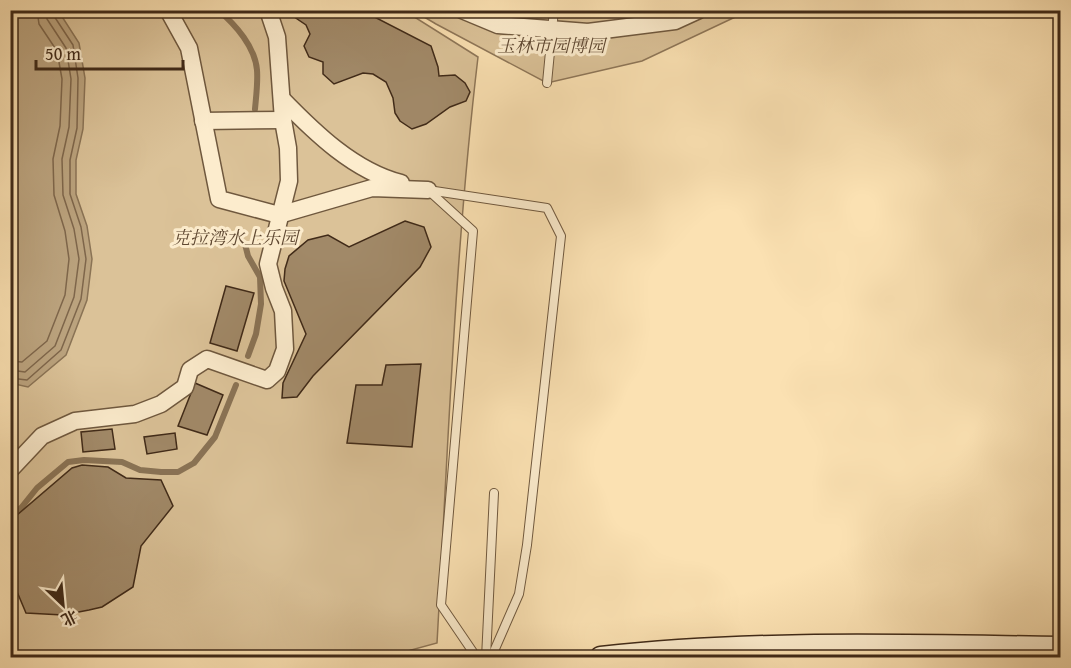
<svg xmlns="http://www.w3.org/2000/svg" width="1071" height="668" font-family="'Gentium Book Plus','Noto Serif SC',serif">
  <style>
    .green { fill: #dbc298; stroke: #8e7658; stroke-width: 1.5 }
    .water { fill: #bba37e; stroke: #8a7355; stroke-width: 1.5 }
    .lines { fill: none; stroke-linecap: round; stroke-linejoin: round }
    .shore { stroke: #7e664b; stroke-width: 1.5 }
    .stream { stroke: #8a7355; stroke-width: 6 }
    .building { fill: #a18968; stroke: #402a18; stroke-width: 1.5 }
    .lane-casing { stroke: #6f583e; stroke-width: 10 }
    .street-casing { stroke: #6f583e; stroke-width: 19 }
    .secondary-casing { stroke: #402a18; stroke-width: 25 }
    .lane { stroke: #fceccd; stroke-width: 8 }
    .street { stroke: #fceccd; stroke-width: 16 }
    .secondary { stroke: #fceccd; stroke-width: 22 }
    .labels { text-anchor: middle; dominant-baseline: central; stroke-width: 6; stroke-linejoin: round; paint-order: stroke }
    .park-label { font-size: 18px; font-style: italic; fill: #5f4832; stroke: #fceccd }
  </style>
  <rect width="100%" height="100%" fill="#fbe1b2"/>
  <filter id="stains"><feTurbulence type="fractalNoise" baseFrequency=".00333" numOctaves="4"/><feColorMatrix values="0 0 0 0 .2 0 0 0 0 .09 0 0 0 0 .02 0 0 0 .5 -.17"/></filter>
  <radialGradient id="worn" r=".72"><stop offset=".6" stop-color="#630" stop-opacity="0"/><stop offset="1" stop-color="#630" stop-opacity=".3"/></radialGradient>
  <g class="green">
    <path d="M10,11H405L478,57C455,251 448,447 437,643L382,658L11,657Z"/>
    <path d="M414,11H748L642,61L547,83L436,24Z"/>
  </g>
  <path class="water" d="M10,11H57L61,15L79,43L85,78L83,129L76,160V194L87,226L92,259L87,300L66,355L28,387L10,383Z"/>
  <g class="lines">
    <g class="shore">
      <path d="M10,361L22,362L47,341L65,295L69,259L65,231L54,195L53,159L60,126L62,79L57,51L39,24L37,10"/>
      <path d="M10,370L25,372L55,346L74,297L79,259L74,229L63,195L62,159L69,127L71,79L66,48L47,19L46,10"/>
      <path d="M10,378L27,380L61,350L81,299L86,259L81,227L70,194V160L77,128L78,78L73,45L54,16L53,10"/>
    </g>
    <g class="stream">
      <path d="M218,10C236,25 255,47 257,70C258,83 256,97 255,109"/>
      <path d="M245,244L248,256L260,277L261,304L256,334L248,356"/>
      <path d="M10,516L21,508L37,488L68,462L84,460L122,462L140,470L161,472H178L194,463L215,437L236,385"/>
    </g>
  </g>
  <g class="building">
    <path d="M284,10H361L431,46L438,67L439,76L455,75L465,83L470,92L466,101L450,107L426,124L412,129L400,121L395,113L393,98L386,82L373,74L363,73L334,84L323,74V62L309,57L304,46L310,34L306,25Z"/>
    <path d="M405,221L424,227L431,247L420,267L313,376L297,397L282,398L283,383L306,334L284,281L285,269L289,256L308,240L328,235L349,247Z"/>
    <path d="M226,286L254,293L237,351L210,343Z"/>
    <path d="M421,364L412,447L347,443L356,385H382L386,365Z"/>
    <path d="M195,383L223,395L207,435L178,426Z"/>
    <path d="M112,429L115,449L83,452L81,432Z"/>
    <path d="M175,433L177,449L147,454L144,437Z"/>
    <path d="M82,465L108,467L126,478L161,480L173,506L141,546L133,587L102,607L89,610L63,615L26,613L10,575V521L72,468Z"/>
  </g>
  <g class="lines">
    <defs>
      <g id="lane">
        <path d="M547,83L554,10"/>
        <path d="M428,190L547,208L561,236L527,545L519,594L491,658"/>
        <path d="M428,190L473,231L441,605L477,658"/>
        <path d="M486,658L494,493"/>
      </g>
      <g id="street">
        <path d="M168,10L189,48L219,199L279,215L372,188L428,190"/>
        <path d="M462,10L498,25L588,32L675,21L699,10"/>
        <path d="M282,99C315,133 354,171 401,183"/>
        <path d="M203,121L283,120"/>
        <path d="M10,470L42,436L75,421L135,414L161,404L185,387L190,370L207,359L267,380L277,371L285,349L283,311L274,288L268,264L289,181L288,148L283,120L277,37L268,10"/>
      </g>
      <path id="secondary" d="M601,658C753,641 907,646 1060,648"/>
    </defs>
    <use href="#lane" class="lane-casing"/>
    <use href="#street" class="street-casing"/>
    <use href="#secondary" class="secondary-casing"/>
    <use href="#lane" class="lane"/>
    <use href="#street" class="street"/>
    <use href="#secondary" class="secondary"/>
  </g>
  <g class="labels">
    <g class="park-label">
      <text x="551" y="45">玉林市园博园</text>
      <text x="235" y="237">克拉湾水上乐园</text>
    </g>
  </g>
  <rect width="1071" height="668" fill="none" stroke="#fbe1b2" stroke-width="36"/>
  <rect x="12" y="12" width="1047" height="644" fill="none" stroke="#402a18" stroke-width="3"/>
  <rect x="18" y="18" width="1035" height="632" fill="none" stroke="#402a18" stroke-width="1.5"/>
  <g transform="translate(63 605) rotate(154)" stroke="#fceccd" stroke-width="4.5" paint-order="stroke">
  <path d="M0-4.5L10 22L0 15L-10 22Z" fill="#402a18"/>
  <text y="-9" font-size="16" font-weight="bold" text-anchor="middle" fill="#402a18">北</text>
  </g>
  <path d="M36 60v9h147v-9" fill="none" stroke="#402a18" stroke-width="3"/>
  <text x="45" y="60" font-size="18" fill="#402a18" stroke="#fceccd" stroke-width="4.5" paint-order="stroke">50 m</text>
  <rect width="100%" height="100%" filter="url(#stains)"/>
  <rect width="100%" height="100%" fill="url(#worn)"/>
</svg>
